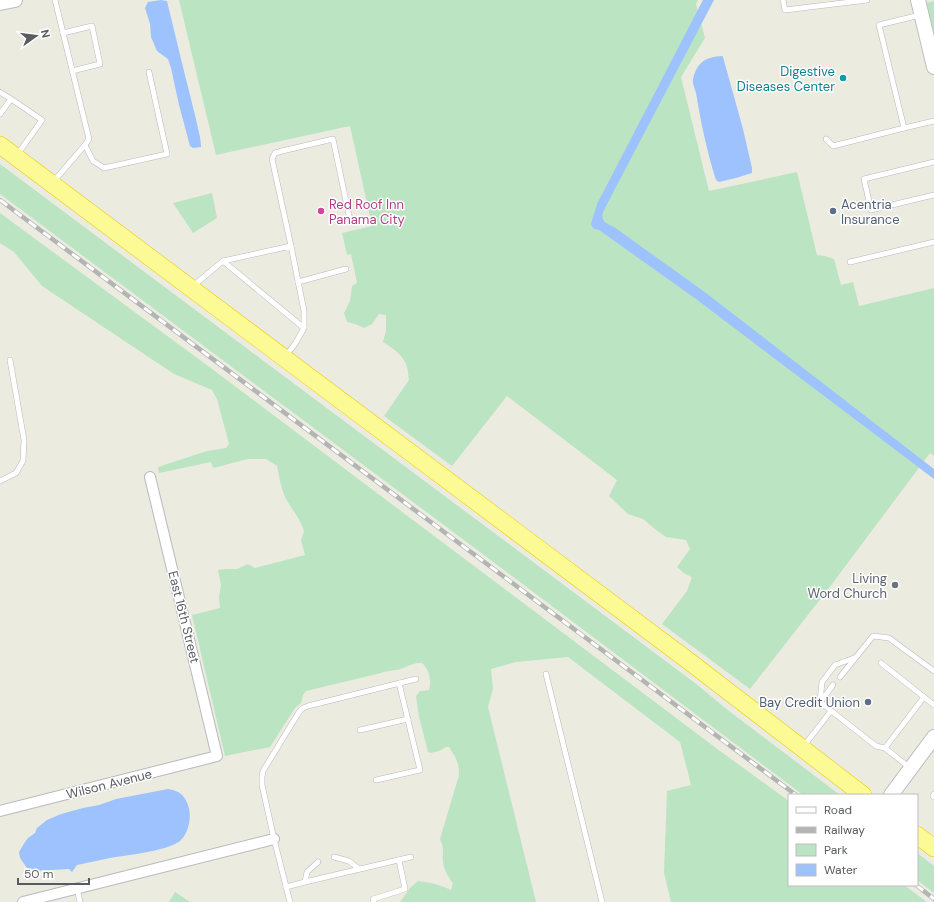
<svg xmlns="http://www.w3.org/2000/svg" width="934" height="902" font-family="'DM Sans',sans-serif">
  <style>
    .green { fill: #bbe4c3 }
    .water { fill: #9dc2fe }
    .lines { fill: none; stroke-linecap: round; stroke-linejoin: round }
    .service-casing { stroke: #b8b9bf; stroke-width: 6 }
    .minor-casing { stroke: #b8b9bf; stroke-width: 12 }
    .secondary-casing { stroke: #bbbcc4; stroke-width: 16 }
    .trunk-casing { stroke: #eacc01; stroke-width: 18 }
    .service { stroke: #fff; stroke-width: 5 }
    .minor { stroke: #fff; stroke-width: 10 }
    .secondary { stroke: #fff; stroke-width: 14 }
    .trunk { stroke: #fcfa94; stroke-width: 17 }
    .rail-casing { stroke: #b3b4b4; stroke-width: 4.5 }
    .rail { stroke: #fff; stroke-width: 3; stroke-dasharray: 9; stroke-linecap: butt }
    .culture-dot { fill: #0f9aa8; stroke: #fff; stroke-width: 1.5 }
    .hotel-dot { fill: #d1479c; stroke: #fff; stroke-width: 1.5 }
    .service-dot { fill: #5c6f8a; stroke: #fff; stroke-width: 1.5 }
    .worship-dot { fill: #6b7280; stroke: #fff; stroke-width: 1.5 }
    .labels { text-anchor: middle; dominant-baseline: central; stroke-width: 3; stroke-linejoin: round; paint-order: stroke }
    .culture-label { font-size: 13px; fill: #0d838f; stroke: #fff; text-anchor: end }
    .hotel-label { font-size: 13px; fill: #b23c85; stroke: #fff; text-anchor: start }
    .service-label { font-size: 13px; fill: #4e5e75; stroke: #fff; text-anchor: start }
    .worship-label { font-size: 13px; fill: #5b616d; stroke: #fff; text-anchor: end }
    .street-label { font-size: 13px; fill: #595b61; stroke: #fff }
  </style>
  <rect width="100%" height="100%" fill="#ecebe0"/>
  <g class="green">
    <path d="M179,0H698L696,4L705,38L681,77L709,191L797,172L817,255L825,256L834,259L841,285L853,282L859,306L934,288V456L930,453L832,584L750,689L662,624L687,591L692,577L685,574L677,567L690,549L686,540L666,537L656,530L643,519L628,514L609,496L617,480L507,396L452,466L384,416L409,380C408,375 408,369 406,364C402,354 392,348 383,342L386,331V315L379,314L372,324L364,328L355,324L347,322L344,313L350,301L352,286L357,283L351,254L347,255L342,233L372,226L350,126L216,155Z"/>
    <path d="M934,1V37L926,3Z"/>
    <path d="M0,164L695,683L729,711L840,795H803L480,552L0,194Z"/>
    <path d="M212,193L217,218L193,233L173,203Z"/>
    <path d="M0,213L204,363L720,751L789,801V885H904L927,902H671L664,873L667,791L691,785L680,742L568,657L516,662L491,669L493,689L488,707L536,902H400L410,888L418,881C429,882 441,885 451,890L453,883C448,877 444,870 443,862C442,852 445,850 440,839L459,775C459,762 456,758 449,747H446L439,751L430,753L428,752L419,717L416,696L420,691L429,690C432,681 429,669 422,663C413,663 411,665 403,668C396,671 388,670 381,673L306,691L303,695L301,703L295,708L270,747L225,756L192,615L220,608L219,597L221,585L218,570L226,569H237L248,564L255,568L305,555L301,540L304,532C301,519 292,510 286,499C281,489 279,476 277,466L266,459H248L213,468L211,462L159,473L158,467L207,451L226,448L229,444L217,399L212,390L174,374L42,286L14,252L0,243Z"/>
    <path d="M917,853L934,866V893L917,880Z"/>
    <path d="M175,892L190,902H169Z"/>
  </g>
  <g class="water">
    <path d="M161,0L167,1L181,59L195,115L200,137L201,145V147L193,148L190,146L179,105L171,68L168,59L157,51L151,37L150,24L145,8L148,2Z"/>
    <path d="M703,0H714L605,208C599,220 604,222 614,227L706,293L934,469V479L696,299L599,230C594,229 592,228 591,224L597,204Z"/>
    <path d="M722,56L723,57L743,129L752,168V173L736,178L719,182L716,180C707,152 701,123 696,93C695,89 692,83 693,79C697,62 706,57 722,56Z"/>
    <path d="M168,789C179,791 184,794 188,805C192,816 189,832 181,840C170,851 126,855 110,858C99,860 88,863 77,865L72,872L69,869L34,871L27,868L20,858L19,852L25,842L28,838L35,833L37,828L47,820L61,814L83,808L99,805L116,799Z"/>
  </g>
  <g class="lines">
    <defs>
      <g id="service">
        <path d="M55,0L89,139L85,145"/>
        <path d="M783,0L785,10L867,0"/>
        <path d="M920,15L879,25L904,128L934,121"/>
        <path d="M63,33L92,26L100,64L72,71"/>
        <path d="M0,92L11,99L0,114"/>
        <path d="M11,99L42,120L17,155"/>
        <path d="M826,139L833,146L904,128"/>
        <path d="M934,162L864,179L871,210L934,195"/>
        <path d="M54,181L85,145L93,161L104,168L167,154L149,72"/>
        <path d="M291,246L272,159L275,153L282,151L333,139L350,220"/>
        <path d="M223,261L304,328"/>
        <path d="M850,262L934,242"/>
        <path d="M298,282L346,269"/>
        <path d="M193,286L223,261L291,246L304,311V328L295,344L286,355"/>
        <path d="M0,481L16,473L23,461L24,440L10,360"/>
        <path d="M881,663L934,705"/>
        <path d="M546,674L602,902"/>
        <path d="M840,677L873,636L889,638L934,671"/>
        <path d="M821,701L833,685"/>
        <path d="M820,702L876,746L885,748L910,768"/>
        <path d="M820,702L822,682L835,665L854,658"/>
        <path d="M360,730L408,719"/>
        <path d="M803,747L831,711"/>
        <path d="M885,748L924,697"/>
        <path d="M376,780L420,770L399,683"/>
        <path d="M934,794L933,796L934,797"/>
        <path d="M334,857L349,861L359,869"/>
        <path d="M305,882L307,872L318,862"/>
        <path d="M286,887L305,882L411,857"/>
        <path d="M77,888L80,902"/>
        <path d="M290,902L274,839L262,785V777L263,771L299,712L303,708L308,706L416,679"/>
        <path d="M374,902L373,899L405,889L399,860"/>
      </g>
      <g id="minor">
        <path d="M0,811L217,756L150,477"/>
        <path d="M23,902L274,839"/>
      </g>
      <g id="secondary">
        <path d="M918,0L934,67"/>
        <path d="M0,3L15,0"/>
        <path d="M891,795L934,737"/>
      </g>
      <g id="trunk">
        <path d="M0,145L690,662L863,795"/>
        <path d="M917,835L934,848"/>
      </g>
    </defs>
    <use href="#service" class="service-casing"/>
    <use href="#minor" class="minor-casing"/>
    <use href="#secondary" class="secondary-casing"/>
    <use href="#trunk" class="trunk-casing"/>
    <use href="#service" class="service"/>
    <use href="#minor" class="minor"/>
    <use href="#secondary" class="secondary"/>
    <use href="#trunk" class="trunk"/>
    <defs>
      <g id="rail">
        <path d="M0,200L796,795"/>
        <path d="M916,885L934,899"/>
      </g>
    </defs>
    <use href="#rail" class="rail-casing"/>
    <use href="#rail" class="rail"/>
  </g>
  <circle class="culture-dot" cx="843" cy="78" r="4"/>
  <circle class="hotel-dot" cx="321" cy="211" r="4"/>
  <g class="service-dot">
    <circle cx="833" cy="211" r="4"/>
    <circle cx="868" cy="702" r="4"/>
  </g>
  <circle class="worship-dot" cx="895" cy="585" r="4"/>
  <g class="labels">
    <g class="culture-label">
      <text x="835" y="71">Digestive<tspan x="835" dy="15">Diseases Center</tspan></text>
    </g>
    <g class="hotel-label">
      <text x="329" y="204">Red Roof Inn<tspan x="329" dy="15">Panama City</tspan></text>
    </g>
    <g class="service-label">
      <text x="841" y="204">Acentria<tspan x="841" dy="15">Insurance</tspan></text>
      <text x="860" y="702" text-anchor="end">Bay Credit Union</text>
    </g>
    <g class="worship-label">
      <text x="887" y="578">Living<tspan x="887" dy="15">Word Church</tspan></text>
    </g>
    <g class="street-label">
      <text transform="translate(184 617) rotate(76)">East 16th Street</text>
      <text transform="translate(109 784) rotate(-14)">Wilson Avenue</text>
    </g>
  </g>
  <rect x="788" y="794" width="130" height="92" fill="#ffffff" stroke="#bdbdc0"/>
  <rect x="796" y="807" width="20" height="6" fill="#ffffff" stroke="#bdbdc0"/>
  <text x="824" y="814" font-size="12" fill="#595b61">Road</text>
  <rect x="796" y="827" width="20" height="6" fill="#b3b4b4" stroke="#bdbdc0"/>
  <text x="824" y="834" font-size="12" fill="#595b61">Railway</text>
  <rect x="796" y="844" width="20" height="12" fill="#bbe4c3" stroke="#bdbdc0"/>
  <text x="824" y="854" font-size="12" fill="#595b61">Park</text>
  <rect x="796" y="864" width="20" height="12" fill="#9dc2fe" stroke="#bdbdc0"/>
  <text x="824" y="874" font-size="12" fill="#595b61">Water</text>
  <g transform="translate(36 36) rotate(76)" stroke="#ffffff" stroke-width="3" paint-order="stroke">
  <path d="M0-3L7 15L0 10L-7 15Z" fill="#595b61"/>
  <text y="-6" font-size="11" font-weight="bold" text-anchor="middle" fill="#595b61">N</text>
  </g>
  <path d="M18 878v6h71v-6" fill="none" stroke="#595b61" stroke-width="2"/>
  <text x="24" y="878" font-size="12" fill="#595b61" stroke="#ffffff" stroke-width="3" paint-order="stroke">50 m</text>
</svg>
